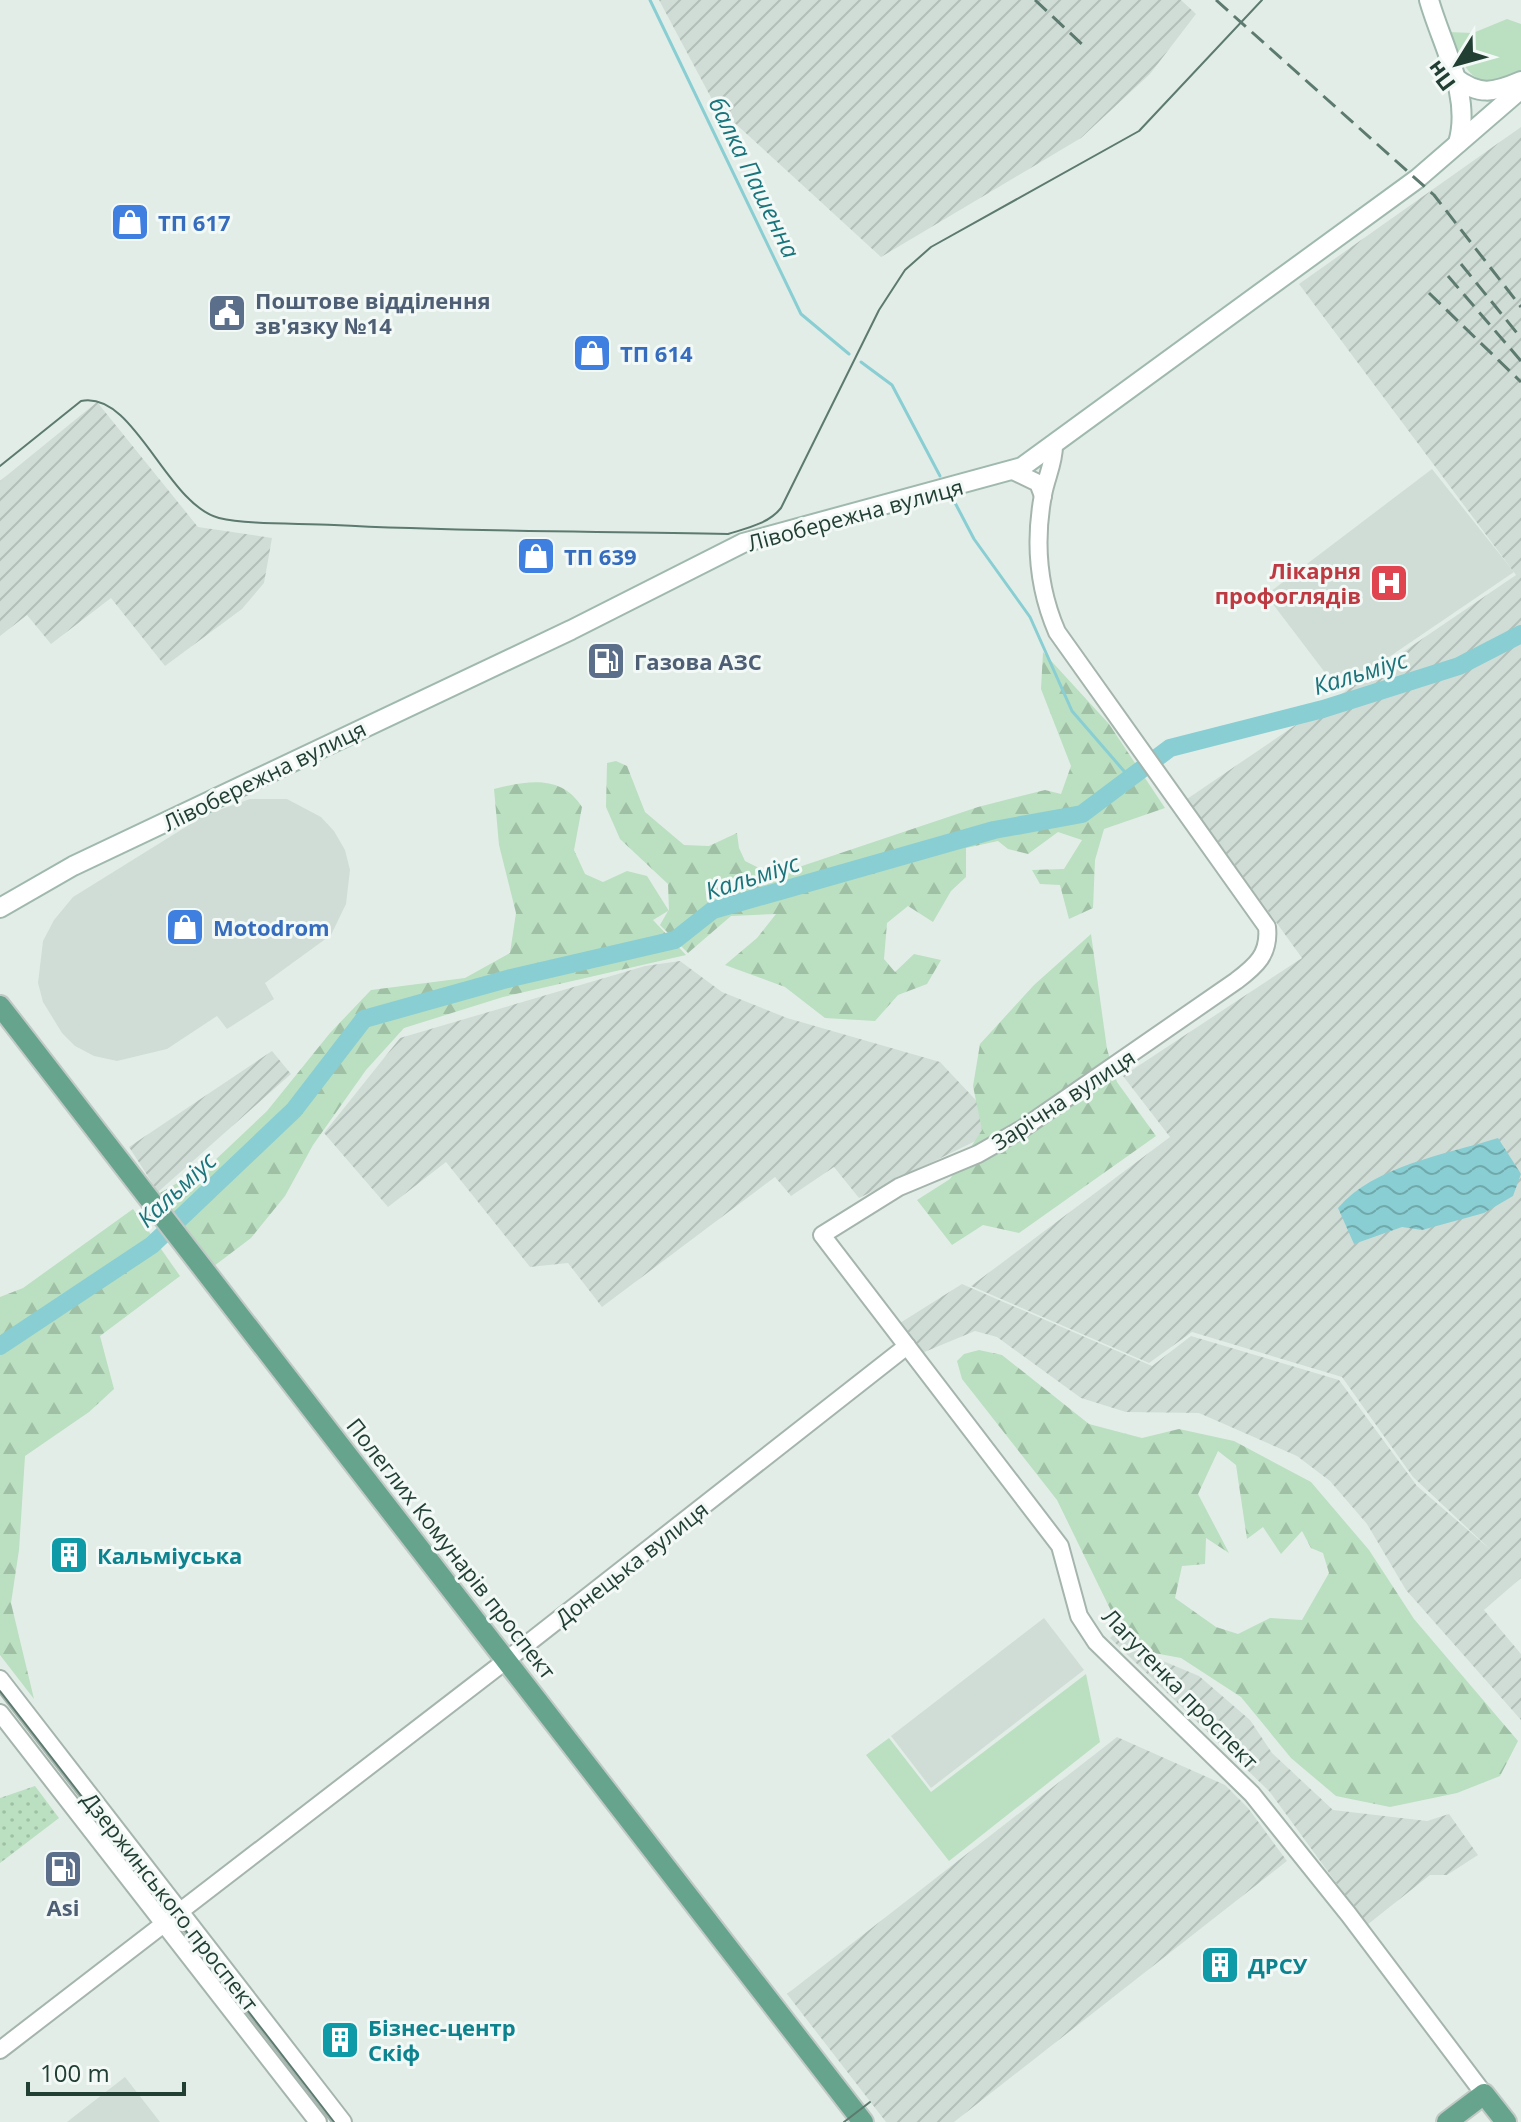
<svg xmlns="http://www.w3.org/2000/svg" width="1521" height="2122" font-family="'Open Sans',sans-serif">
  <style>
    .built { fill: #d0ddd6 }
    .industrial { fill: url(#industrial-furrows) }
    .green { fill: #bbdfc1 }
    .forest { fill: url(#forest-firs); fill-rule: evenodd }
    .park { fill: url(#park-dots) }
    .water { fill: url(#water-waves) }
    .lines { fill: none; stroke-linecap: round; stroke-linejoin: round }
    .stream { stroke: #89ced3; stroke-width: 3 }
    .river { stroke: #89ced3; stroke-width: 18 }
    .tertiary-casing { stroke: #a5b5ae; stroke-width: 20 }
    .secondary-casing { stroke: #a0b9ae; stroke-width: 22 }
    .primary-casing { stroke: #c1c9c6; stroke-width: 24 }
    .tertiary { stroke: #fff; stroke-width: 16 }
    .secondary { stroke: #fff; stroke-width: 18 }
    .primary { stroke: #66a48e; stroke-width: 20 }
    .tram { stroke: #5c7a6f; stroke-width: 2 }
    .rail { stroke: #5c7a6f; stroke-width: 3; stroke-dasharray: 16 8; stroke-linecap: butt }
    .labels { text-anchor: middle; dominant-baseline: central; stroke-width: 6; stroke-linejoin: round; paint-order: stroke }
    .shop-label { font-size: 22px; font-weight: bold; fill: #366cbe; stroke: #f3f9f6; text-anchor: start }
    .service-label { font-size: 22px; font-weight: bold; fill: #4e5e75; stroke: #f3f9f6; text-anchor: start }
    .street-label { font-size: 22px; fill: #223f34; stroke: #f3f9f6 }
    .health-label { font-size: 22px; font-weight: bold; fill: #be3a42; stroke: #f3f9f6; text-anchor: end }
    .culture-label { font-size: 22px; font-weight: bold; fill: #0d838f; stroke: #f3f9f6; text-anchor: start }
    .water-label { font-size: 24px; font-style: italic; fill: #1a747c; stroke: #f3f9f6 }
  </style>
  <defs>
    <pattern id="industrial-furrows" width="10" height="10" patternUnits="userSpaceOnUse" patternTransform="scale(2)"><rect width="10" height="10" fill="#d0ddd6"/><path d="M-1 1l2-2M0 10L10 0M9 11l2-2" fill="none" stroke="#b2bfb8"/></pattern>
    <pattern id="forest-firs" width="22" height="20" patternUnits="userSpaceOnUse" patternTransform="scale(2)"><rect width="22" height="20" fill="#bbdfc1"/><path d="M5 1l3.5 6h-7zM16 11l3.5 6h-7z" fill="#a0c0a6"/></pattern>
    <pattern id="park-dots" width="8" height="8" patternUnits="userSpaceOnUse" patternTransform="scale(2)"><rect width="8" height="8" fill="#bbdfc1"/><path d="M2 2h.1M6 6h.1" fill="none" stroke="#a0c0a6" stroke-width="1.8" stroke-linecap="round"/></pattern>
    <pattern id="water-waves" width="16" height="10" patternUnits="userSpaceOnUse" patternTransform="scale(2)"><rect width="16" height="10" fill="#89ced3"/><path d="M0 5q4-4 8 0t8 0" fill="none" stroke="#70a9ac"/></pattern>
  </defs>
  <rect width="100%" height="100%" fill="#e2ede7"/>
  <g class="built">
    <path d="M1432,469L1514,572L1339,691L1266,595Z"/>
    <path d="M250,799H287L321,817L334,831L345,850L350,870L346,904L331,935L265,983L274,999L227,1029L217,1016L167,1049L117,1061L94,1056L75,1046L62,1033L43,1002L38,983L43,941L54,920L73,897L205,815Z"/>
    <path d="M1044,1618L1084,1670L931,1788L891,1736Z"/>
    <path d="M125,2077L160,2122H67Z"/>
  </g>
  <g class="industrial">
    <path d="M659,0H1181L1196,14L1150,74L1081,138L881,257L715,105Z"/>
    <path d="M1521,127V1578L1484,1610L1521,1654V1720L1406,1590L1367,1524L1330,1481L1297,1456L1199,1413L1126,1412L1081,1398L997,1337L975,1331L922,1353L900,1323L962,1284L1152,1366L1191,1336L1339,1380L1417,1486L1492,1551L1413,1477L1342,1377L1192,1332L1149,1363L971,1286L1170,1137L1123,1076L1302,958L1187,799L1516,575L1299,284Z"/>
    <path d="M97,402L198,527L272,538L264,583L242,609L165,666L111,598L51,644L27,615L0,636V481Z"/>
    <path d="M680,961L722,992L787,1018L940,1062L1002,1128L859,1198L834,1167L791,1196L775,1177L602,1307L568,1263L530,1267L446,1162L388,1207L324,1133L400,1038L645,966Z"/>
    <path d="M272,1051L291,1074L158,1192L129,1147Z"/>
    <path d="M1120,1628L1151,1656L1199,1676L1250,1720L1272,1753L1333,1810L1427,1821L1449,1814L1478,1855L1447,1875H1430L1367,1925L1269,1791L1110,1638Z"/>
    <path d="M1117,1737L1225,1785L1248,1808L1287,1861L954,2122H886L787,1994Z"/>
  </g>
  <g class="green">
    <path d="M1507,19L1521,24V70C1477,99 1464,70 1448,32L1473,33Z"/>
    <path d="M1086,1674L1100,1742L949,1861L866,1755L889,1738L931,1792Z"/>
  </g>
  <g class="forest">
    <path d="M1043,652L1109,724L1165,808L1104,829L1095,860L1093,908L1069,919L1060,885L1040,884L1032,870L1064,869L1082,840L1058,832L1028,854L1008,849L998,841L966,848V877L951,891L933,922L908,906L887,923L884,959L895,972L914,954L941,960L927,984L898,995L875,1021L825,1018L785,987L725,965L757,938L776,914L731,916L688,953L660,925L668,911L653,920L686,955L503,997L404,1028L366,1070L313,1145L285,1196L251,1238L214,1266L160,1193L212,1163L267,1111L330,1033L371,990L465,978L510,953L516,913L499,845L494,789C527,781 561,774 582,807L574,850L585,874L603,882L627,871L647,876L669,911L668,884L620,839L606,807L607,763L616,761L627,766L645,812L684,845L709,846L737,833L739,848L745,861L763,870L796,868L978,807L1045,790L1061,794L1071,766L1041,689Z"/>
    <path d="M1091,934L1107,1049L1117,1082L1156,1136L1019,1233L983,1225L952,1245L917,1200L950,1179L982,1130L973,1086L980,1044L1034,985Z"/>
    <path d="M133,1209L180,1276L100,1336L114,1389L89,1412L25,1456L19,1550L11,1603L34,1699L0,1655V1297L23,1288Z"/>
    <path d="M979,1350L1002,1355L1089,1424L1142,1438L1179,1429L1234,1441L1311,1482L1369,1550L1414,1619L1518,1741L1500,1776L1457,1793L1390,1807L1336,1796L1291,1758L1241,1697L1181,1658L1154,1653L1115,1619L1057,1500L962,1379L957,1361L964,1354ZM1218,1451L1236,1465L1247,1539L1263,1527L1281,1554L1302,1531L1311,1548L1323,1553L1329,1573L1302,1620L1270,1618L1238,1634L1216,1627L1175,1598L1182,1566L1205,1564L1206,1538L1229,1553L1198,1494Z"/>
  </g>
  <path class="park" d="M35,1786L59,1818L0,1863V1798Z"/>
  <path class="water" d="M1498,1138L1521,1174L1513,1196L1484,1213L1422,1230L1402,1227L1354,1244L1338,1208C1375,1165 1445,1155 1498,1138Z"/>
  <g class="lines">
    <g class="stream">
      <path d="M650,0L801,314L849,354"/>
      <path d="M861,362L892,385L940,476"/>
      <path d="M953,499L974,539L1030,617L1072,711L1130,778"/>
    </g>
    <path class="river" d="M0,1346L152,1245L294,1110L364,1019L511,978L675,940L713,910L994,830L1082,814L1170,748L1323,709L1459,666L1521,634"/>
    <defs>
      <g id="tertiary">
        <path d="M1054,446C1054,463 1046,478 1043,495C1034,543 1038,588 1057,632L1267,927C1270,954 1256,966 1236,981L1022,1129L978,1154L899,1187L822,1235L1060,1546L1079,1616L1096,1642L1252,1794L1349,1915L1484,2094"/>
        <path d="M1013,471L1038,483L1043,496"/>
        <path d="M0,1679L343,2122"/>
        <path d="M0,1713L318,2122"/>
        <path d="M0,2050L508,1659L907,1346"/>
      </g>
      <g id="secondary">
        <path d="M1429,0C1442,46 1472,95 1458,143"/>
        <path d="M1454,77C1479,96 1493,93 1521,81"/>
        <path d="M0,908L73,866L571,630L743,543L1022,467L1417,179L1521,89"/>
      </g>
      <g id="primary">
        <path d="M0,1006L863,2122"/>
        <path d="M1447,2122L1484,2094L1506,2122"/>
      </g>
    </defs>
    <use href="#tertiary" class="tertiary-casing"/>
    <use href="#secondary" class="secondary-casing"/>
    <use href="#primary" class="primary-casing"/>
    <use href="#tertiary" class="tertiary"/>
    <use href="#secondary" class="secondary"/>
    <use href="#primary" class="primary"/>
    <g class="tram">
      <path d="M0,466L81,401C134,390 166,504 219,518C248,525 302,523 334,525C465,532 597,531 728,534C747,528 768,524 781,508L879,310L905,270L931,247L1139,131L1262,0"/>
      <path d="M0,1691L334,2122"/>
      <path d="M844,2122L870,2102"/>
    </g>
    <g class="rail">
      <path d="M1035,0L1085,47"/>
      <path d="M1216,0L1434,195L1521,307"/>
      <path d="M1461,264L1521,338"/>
      <path d="M1448,276L1521,361"/>
      <path d="M1429,293L1521,382"/>
    </g>
  </g>
  <defs>
    <symbol id="shop-square" viewBox="-11 -11 22 22"><rect x="-9" y="-9" width="18" height="18" rx="4" fill="#3f7fe0" stroke="#f3f9f6"/><path d="M-5-2.5h2.3a2.7 3.5 0 0 1 5.4 0H5L5.5 6h-11ZM-1.5-2.5h3a1.5 2.3 0 0 0-3 0Z" fill="#fff"/></symbol>
    <symbol id="civic-square" viewBox="-11 -11 22 22"><rect x="-9" y="-9" width="18" height="18" rx="4" fill="#5c6f8a" stroke="#f3f9f6"/><path d="M-.6-6.5H3V-4.5H.6V-3L4-1V1h2V6H-6V1h2V-1L-.6-3ZM-1.2 2.5V6h2.4V2.5Z" fill="#fff"/></symbol>
    <symbol id="hospital-square" viewBox="-11 -11 22 22"><rect x="-9" y="-9" width="18" height="18" rx="4" fill="#e0444e" stroke="#f3f9f6"/><path d="M-5-5h3v3.5h4V-5h3V5h-3V1.5h-4V5h-3Z" fill="#fff"/></symbol>
    <symbol id="fuel-square" viewBox="-11 -11 22 22"><rect x="-9" y="-9" width="18" height="18" rx="4" fill="#5c6f8a" stroke="#f3f9f6"/><path d="M-5.5-6h7V0h2V4h1.3V-2.5L3-4.5l.8-.8L6-3V5H2.5V1h-1V6h-7ZM-4.2-4.7v3.2H.2V-4.7Z" fill="#fff"/></symbol>
    <symbol id="building-square" viewBox="-11 -11 22 22"><rect x="-9" y="-9" width="18" height="18" rx="4" fill="#0f9aa8" stroke="#f3f9f6"/><path d="M-4-6H4V6H1V3H-1V6H-4ZM-2.5-4.3h1.7v1.8h-1.7ZM.8-4.3h1.7v1.8H.8ZM-2.5-1h1.7V.8h-1.7ZM.8-1h1.7V.8H.8Z" fill="#fff"/></symbol>
  </defs>
  <g fill-rule="evenodd">
    <use href="#shop-square" x="108" y="200" width="44" height="44"/>
    <use href="#civic-square" x="205" y="291" width="44" height="44"/>
    <use href="#shop-square" x="570" y="331" width="44" height="44"/>
    <use href="#shop-square" x="514" y="534" width="44" height="44"/>
    <use href="#hospital-square" x="1367" y="561" width="44" height="44"/>
    <use href="#fuel-square" x="584" y="639" width="44" height="44"/>
    <use href="#shop-square" x="163" y="905" width="44" height="44"/>
    <use href="#building-square" x="47" y="1533" width="44" height="44"/>
    <use href="#fuel-square" x="41" y="1847" width="44" height="44"/>
    <use href="#building-square" x="1198" y="1943" width="44" height="44"/>
    <use href="#building-square" x="318" y="2018" width="44" height="44"/>
  </g>
  <g class="labels">
    <g class="shop-label">
      <text x="158" y="222">ТП 617</text>
      <text x="620" y="353">ТП 614</text>
      <text x="564" y="556">ТП 639</text>
      <text x="213" y="927">Motodrom</text>
    </g>
    <g class="service-label">
      <text x="255" y="300">Поштове відділення<tspan x="255" dy="25">зв'язку №14</tspan></text>
      <text x="634" y="661">Газова АЗС</text>
      <text x="63" y="1907" text-anchor="middle">Asi</text>
    </g>
    <g class="street-label">
      <text transform="translate(855 514) rotate(-15)">Лівобережна вулиця</text>
      <text transform="translate(264 775) rotate(-26)">Лівобережна вулиця</text>
      <text transform="translate(1063 1099) rotate(-33)">Зарічна вулиця</text>
      <text transform="translate(452 1548) rotate(52)">Полеглих Комунарів проспект</text>
      <text transform="translate(631 1563) rotate(-38)">Донецька вулиця</text>
      <text transform="translate(1181 1688) rotate(46)">Лагутенка проспект</text>
      <text transform="translate(171 1901) rotate(52)">Дзержинського проспект</text>
    </g>
    <g class="health-label">
      <text x="1361" y="570">Лікарня<tspan x="1361" dy="25">профоглядів</tspan></text>
    </g>
    <g class="culture-label">
      <text x="97" y="1555">Кальміуська</text>
      <text x="1248" y="1965">ДРСУ</text>
      <text x="368" y="2027">Бізнес-центр<tspan x="368" dy="25">Скіф</tspan></text>
    </g>
    <g class="water-label">
      <text transform="translate(755 177) rotate(64)">балка Пашенна</text>
      <text transform="translate(1360 672) rotate(-17)">Кальміус</text>
      <text transform="translate(752 876) rotate(-18)">Кальміус</text>
      <text transform="translate(176 1189) rotate(-43)">Кальміус</text>
    </g>
  </g>
  <g transform="translate(1457 64) rotate(233)" stroke="#f3f9f6" stroke-width="6" paint-order="stroke">
  <path d="M0-6L14 30L0 20L-14 30Z" fill="#223f34"/>
  <text y="-12" font-size="22" font-weight="bold" text-anchor="middle" fill="#223f34">Пн</text>
  </g>
  <path d="M28 2082v12h156v-12" fill="none" stroke="#223f34" stroke-width="4"/>
  <text x="40" y="2082" font-size="24" fill="#223f34" stroke="#f3f9f6" stroke-width="6" paint-order="stroke">100 m</text>
</svg>
